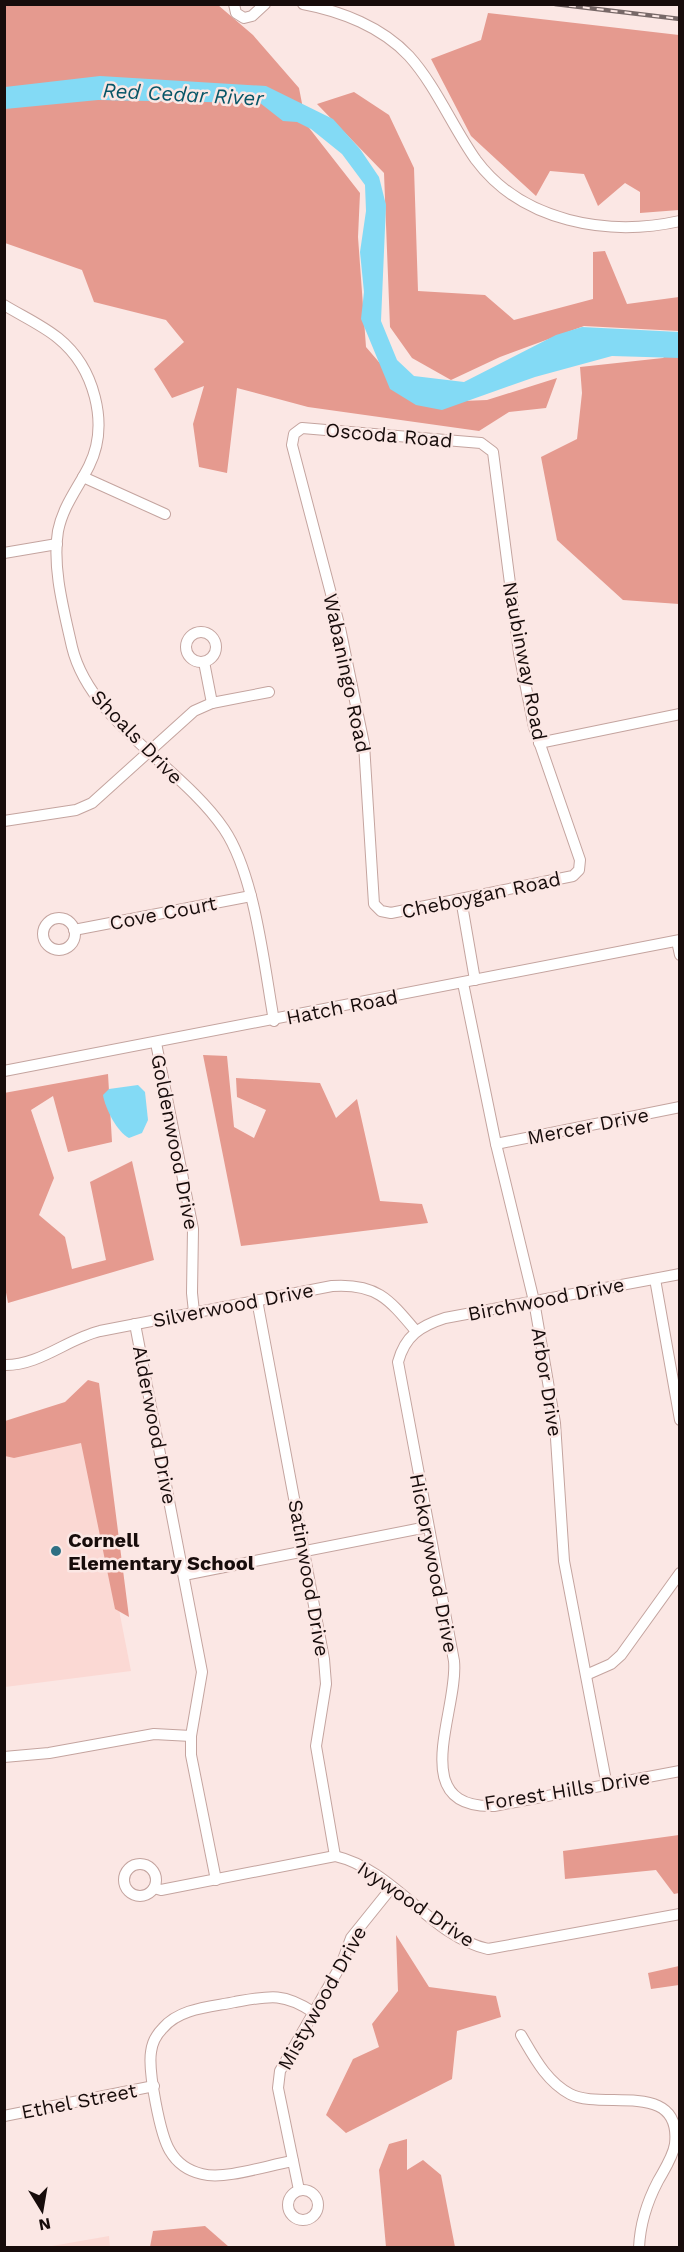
<svg xmlns="http://www.w3.org/2000/svg" width="684" height="2252" font-family="'Work Sans',sans-serif">
  <style>
    .built { fill: #fbd9d4 }
    .forest { fill: #e59a8f }
    .water { fill: #83daf5 }
    .lines { fill: none; stroke-linecap: round; stroke-linejoin: round }
    .minor-casing { stroke: #c4a49f; stroke-width: 12 }
    .minor { stroke: #fff; stroke-width: 10 }
    .rail-casing { stroke: #776867; stroke-width: 4.5 }
    .rail { stroke: #fbe7e4; stroke-width: 2; stroke-dasharray: 7; stroke-linecap: butt }
    .poi-dot { fill: #2e6f83; stroke: #fbe7e4; stroke-width: 2 }
    .labels { text-anchor: middle; dominant-baseline: central; stroke-width: 5; stroke-linejoin: round; paint-order: stroke }
    .street-label { font-size: 20px; fill: #170c0b; stroke: #fbe7e4 }
    .poi-label { font-size: 20px; font-weight: bold; fill: #170c0b; stroke: #fbe7e4; text-anchor: start }
    .water-label { font-size: 21px; font-style: italic; fill: #075567; stroke: #fbe7e4 }
  </style>
  <rect width="100%" height="100%" fill="#fbe7e4"/>
  <g class="built">
    <path d="M81,1416L131,1671L5,1687L4,1431Z"/>
    <path d="M109,2236L110,2247H46Z"/>
  </g>
  <g class="forest">
    <path d="M5,5H218L253,35L299,88L306,124L360,193L358,237L366,347L414,403L487,400L557,378L546,408L509,412L479,431L308,407L237,388L227,473L199,467L193,424L204,386L172,398L154,369L184,342L166,320L94,302L82,270L5,243Z"/>
    <path d="M488,13L679,35V210L640,213V192L625,183L598,206L584,174L550,171L536,196L471,136L431,59L481,40Z"/>
    <path d="M354,92L389,115L414,168L418,291L485,295L514,320L593,299V252L605,251L627,304L679,297V331L584,326L500,357L451,380L412,358L390,327L384,173L317,104Z"/>
    <path d="M679,343V604L623,600L557,540L541,457L577,439L582,393L580,367L663,358Z"/>
    <path d="M203,1055L227,1056L234,1127L254,1138L266,1110L237,1097L236,1078L320,1083L336,1118L357,1099L380,1201L422,1204L428,1223L241,1246Z"/>
    <path d="M108,1074L112,1142L68,1152L53,1096L31,1110L54,1178L39,1215L65,1237L72,1269L106,1260L90,1182L132,1161L154,1260L8,1303L4,1282V1093Z"/>
    <path d="M88,1380L99,1383L129,1617L115,1609L81,1443L14,1458L5,1456V1421L65,1402Z"/>
    <path d="M679,1835V1893L674,1894L656,1870L565,1879L563,1851Z"/>
    <path d="M396,1935L429,1987L496,1996L501,2017L457,2031L452,2079L346,2133L326,2115L353,2059L379,2047L372,2024L398,1991Z"/>
    <path d="M679,1966V1985L651,1989L648,1973Z"/>
    <path d="M407,2139V2170L423,2160L441,2175L455,2247H386L379,2170L389,2144Z"/>
    <path d="M205,2226L229,2247H150L153,2231Z"/>
  </g>
  <g class="water">
    <path d="M100,76L266,86L333,119L360,149L379,177L386,205L381,321L397,360L414,376L464,382L556,335L582,327L679,332V358L612,356L535,377L442,410L416,405L390,389L361,319L364,292L360,252L366,211L365,185L342,154L311,129L297,122L283,121L260,103L98,100L5,109V87Z"/>
    <path d="M138,1085L145,1092L148,1120L142,1133L129,1138C117,1132 105,1108 103,1095L109,1089Z"/>
  </g>
  <g class="lines">
    <defs>
      <g id="minor">
        <path d="M234,4L236,13L244,18L252,16L265,4"/>
        <path d="M303,4C341,11 382,27 409,56C436,86 452,126 476,160C522,222 608,237 680,221"/>
        <path d="M4,305C22,316 42,325 58,338C94,367 110,424 89,466C78,488 63,506 58,531C52,568 64,611 72,647C90,722 182,767 224,829C255,875 264,965 274,1021"/>
        <path d="M302,428L481,443L493,452L519,653L534,727L580,860L579,870L573,876L391,913L381,911L374,904L364,744L340,628L292,445L294,434Z"/>
        <path d="M83,477L165,514"/>
        <path d="M4,553L57,544"/>
        <circle cx="201" cy="647" r="15"/>
        <path d="M204,662L212,703"/>
        <path d="M539,743L680,714"/>
        <path d="M4,821L76,810L92,803L194,711L212,703L269,692"/>
        <path d="M461,899L475,980"/>
        <circle cx="59" cy="934" r="16"/>
        <path d="M74,930L251,896"/>
        <path d="M677,941L680,955"/>
        <path d="M463,983L496,1144L534,1301L555,1423L564,1561L607,1786"/>
        <path d="M156,1043L193,1229L192,1293L194,1312"/>
        <path d="M4,1071L680,940"/>
        <path d="M496,1144L680,1107"/>
        <path d="M680,1274L445,1318C420,1326 405,1336 398,1362L454,1661C459,1710 405,1809 494,1806L680,1771"/>
        <path d="M655,1279L680,1420"/>
        <path d="M257,1300L324,1659L326,1684L316,1746L335,1856"/>
        <path d="M135,1324L202,1672L191,1736V1755L216,1880"/>
        <path d="M4,1365C39,1366 67,1339 100,1331L332,1286C376,1283 389,1299 415,1330"/>
        <path d="M184,1575L427,1527"/>
        <path d="M586,1675L611,1664L621,1655L680,1573"/>
        <path d="M4,1757L49,1753L154,1734L191,1736"/>
        <circle cx="140" cy="1880" r="16"/>
        <path d="M154,1888L161,1890L335,1856C395,1870 430,1936 488,1949L680,1914"/>
        <path d="M521,2035C534,2057 546,2081 570,2094C602,2111 682,2079 675,2144C673,2157 664,2170 658,2181C647,2202 640,2224 639,2248"/>
        <path d="M4,2116L154,2086"/>
        <path d="M293,2161C268,2165 226,2180 202,2174C189,2171 177,2163 170,2151C160,2135 148,2071 151,2052C152,2043 157,2034 163,2028C180,2008 211,2007 235,2002C269,1996 283,1992 313,2012"/>
        <circle cx="303" cy="2205" r="15"/>
        <path d="M299,2190L278,2088L280,2071L341,1965L351,1938L392,1887"/>
      </g>
    </defs>
    <use href="#minor" class="minor-casing"/>
    <use href="#minor" class="minor"/>
    <defs>
      <path id="rail" d="M555,4L680,19"/>
    </defs>
    <use href="#rail" class="rail-casing"/>
    <use href="#rail" class="rail"/>
  </g>
  <circle class="poi-dot" cx="56" cy="1551" r="6"/>
  <g class="labels">
    <g class="street-label">
      <text transform="translate(389 435) rotate(5)">Oscoda Road</text>
      <text transform="translate(525 661) rotate(79)">Naubinway Road</text>
      <text transform="translate(347 673) rotate(78)">Wabaningo Road</text>
      <text transform="translate(137 737) rotate(46)">Shoals Drive</text>
      <text transform="translate(481 895) rotate(-12)">Cheboygan Road</text>
      <text transform="translate(163 913) rotate(-11)">Cove Court</text>
      <text transform="translate(342 1007) rotate(-11)">Hatch Road</text>
      <text transform="translate(588 1126) rotate(-11)">Mercer Drive</text>
      <text transform="translate(175 1142) rotate(79)">Goldenwood Drive</text>
      <text transform="translate(546 1299) rotate(-11)">Birchwood Drive</text>
      <text transform="translate(233 1305) rotate(-11)">Silverwood Drive</text>
      <text transform="translate(547 1382) rotate(81)">Arbor Drive</text>
      <text transform="translate(155 1425) rotate(79)">Alderwood Drive</text>
      <text transform="translate(434 1563) rotate(79)">Hickorywood Drive</text>
      <text transform="translate(309 1578) rotate(80)">Satinwood Drive</text>
      <text transform="translate(567 1790) rotate(-9)">Forest Hills Drive</text>
      <text transform="translate(416 1904) rotate(34)">Ivywood Drive</text>
      <text transform="translate(322 1998) rotate(-61)">Mistywood Drive</text>
      <text transform="translate(79 2101) rotate(-11)">Ethel Street</text>
    </g>
    <g class="poi-label">
      <text x="68" y="1540">Cornell<tspan x="68" dy="23">Elementary School</tspan></text>
    </g>
    <g class="water-label">
      <text transform="translate(183 94) rotate(3)">Red Cedar River</text>
    </g>
  </g>
  <rect width="684" height="2252" fill="none" stroke="#170c0b" stroke-width="12"/>
  <g transform="translate(42 2210) rotate(169)" stroke="#fbe7e4" stroke-width="4.5" paint-order="stroke">
  <path d="M0-4.5L10 22L0 15L-10 22Z" fill="#170c0b"/>
  <text y="-9" font-size="16" font-weight="bold" text-anchor="middle" fill="#170c0b">N</text>
  </g>
</svg>
